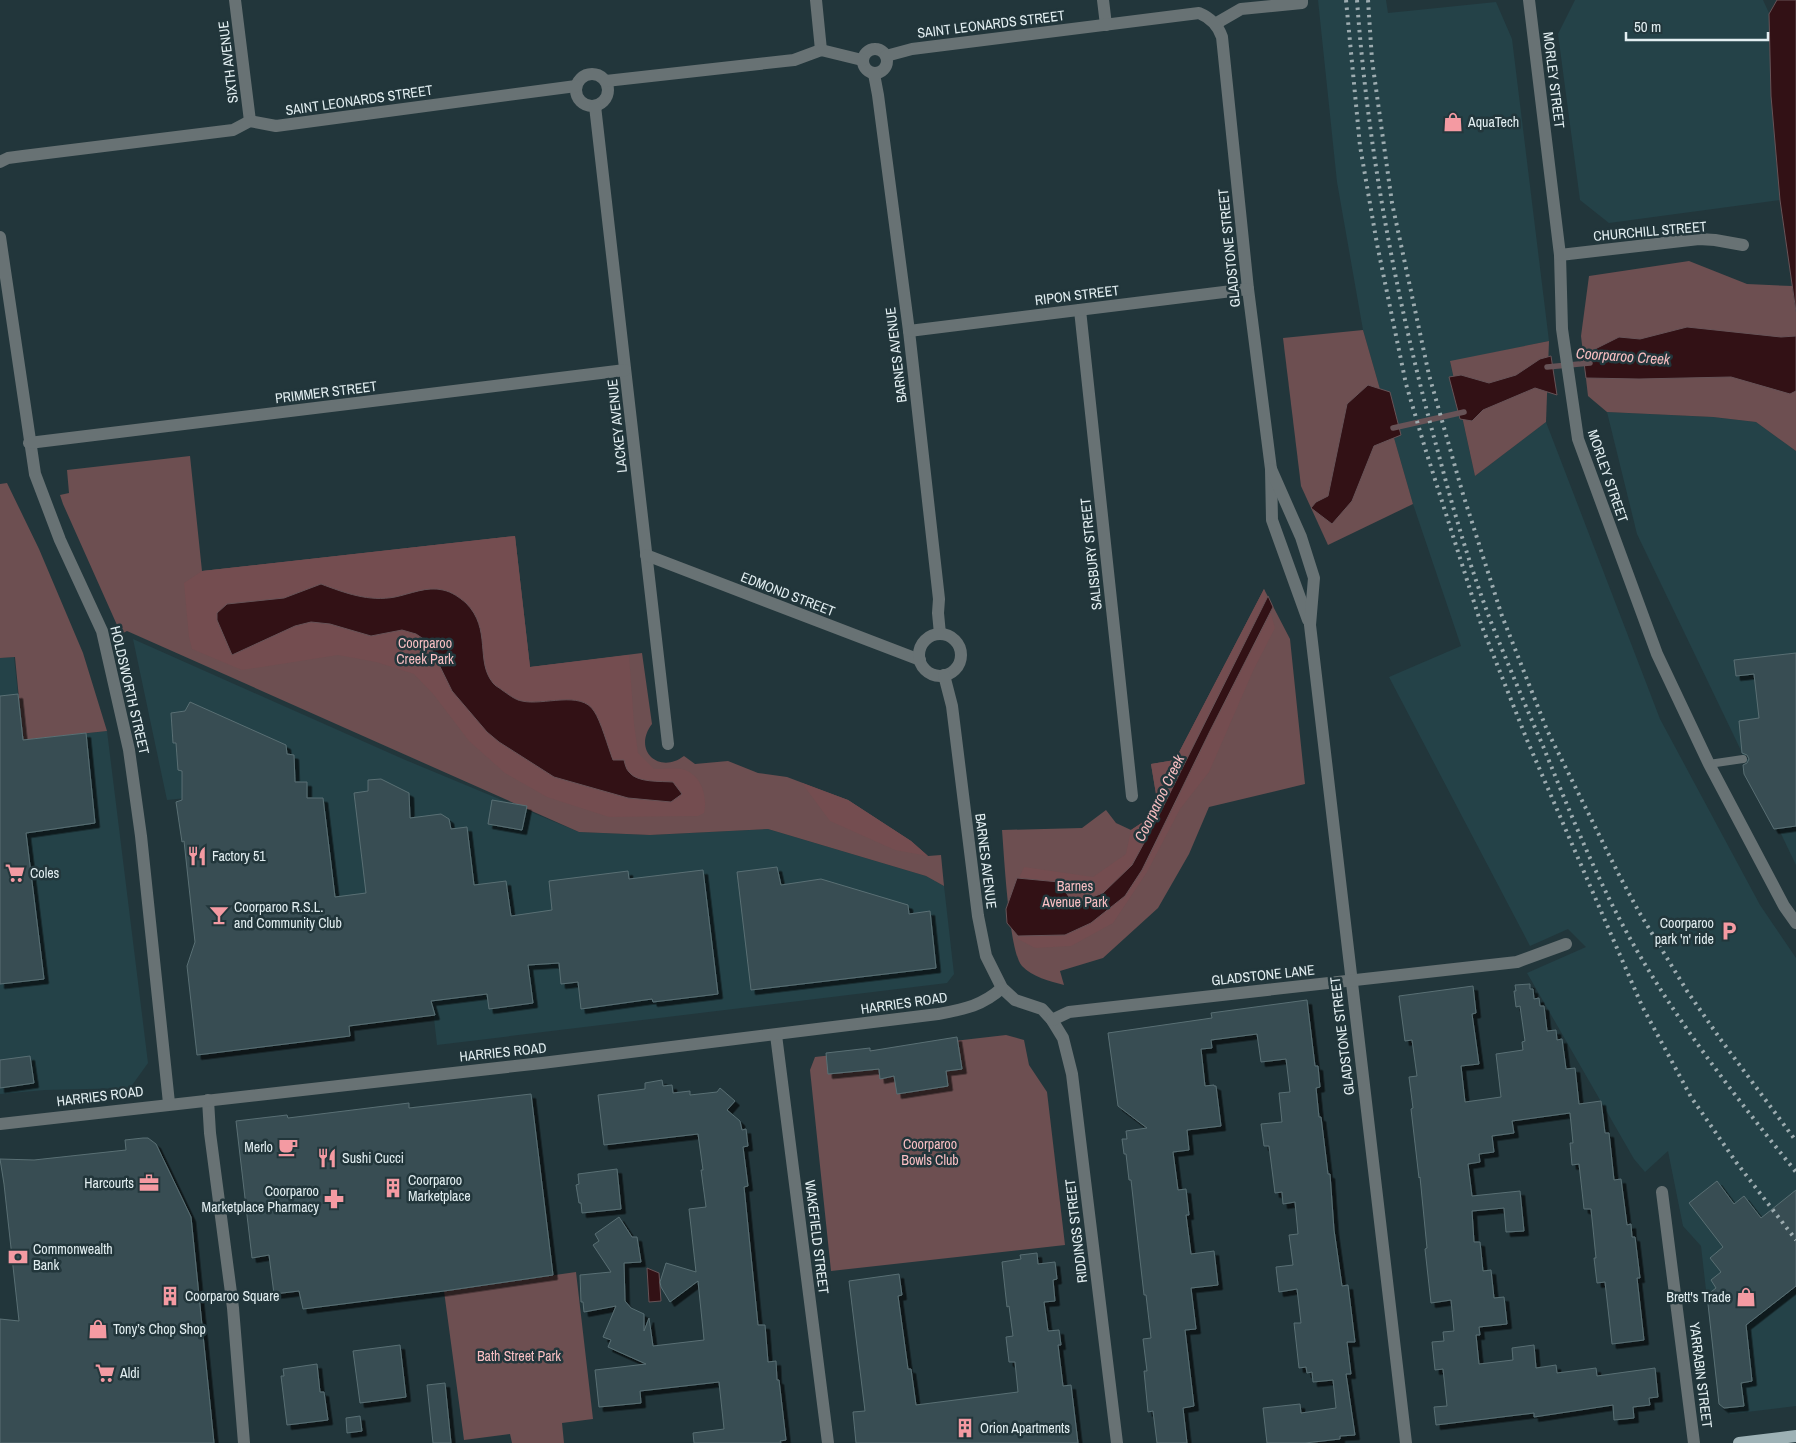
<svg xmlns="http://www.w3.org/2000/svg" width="1796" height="1443" font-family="'Archivo Narrow',sans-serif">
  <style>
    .built { fill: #244248 }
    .green { fill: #6d4f51 }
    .forest { fill: #744d50 }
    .water { fill: #321115; stroke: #675357 }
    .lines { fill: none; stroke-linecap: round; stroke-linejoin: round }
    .stream { stroke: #675357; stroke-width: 5.5 }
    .building { fill: #384d52; stroke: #596f74; filter: url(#shadow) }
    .lane { stroke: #687274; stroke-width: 8 }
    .street { stroke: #687274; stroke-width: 12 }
    .primary { stroke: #9db1b5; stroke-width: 12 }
    .rail { stroke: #9dacb0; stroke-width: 4; stroke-dasharray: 2.5 5; stroke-linecap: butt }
    .labels { text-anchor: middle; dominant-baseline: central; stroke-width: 5; stroke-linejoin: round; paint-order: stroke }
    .street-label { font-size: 14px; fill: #e2eef1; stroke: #22363b }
    .poi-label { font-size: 14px; fill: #e2eef1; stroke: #22363b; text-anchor: start }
    .park-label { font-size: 14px; fill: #f9bfc3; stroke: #22363b }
    .water-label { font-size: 15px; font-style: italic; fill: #f7bdc0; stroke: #22363b }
  </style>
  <defs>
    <filter id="shadow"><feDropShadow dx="4.5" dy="4.5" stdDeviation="0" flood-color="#0009"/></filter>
  </defs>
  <rect width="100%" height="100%" fill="#22363b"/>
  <g class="built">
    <path d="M1318,0H1386L1388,13L1496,2L1512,39L1549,341L1450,362L1475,476L1546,422L1660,719L1760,905L1796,958V1406L1730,1414L1719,1404L1701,1246L1683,1226L1668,1151L1645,1172L1634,1159L1527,973L1586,947L1568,929L1530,946L1389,677L1461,646L1413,504L1363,330L1337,182Z"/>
    <path d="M1575,0H1763L1769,13L1771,96L1780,200L1609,223L1580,200L1558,34Z"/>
    <path d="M1607,412L1713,417L1756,422L1796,451V865L1637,534Z"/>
    <path d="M133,639L403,759L579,832L650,835L768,829L926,876L944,886L954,974L947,983L437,1045L411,813L423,926L296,943L187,798L167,800Z"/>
    <path d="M14,657L23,740L107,731L148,1063L130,1088L45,1090L0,1094V658Z"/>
  </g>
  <g class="green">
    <path d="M1689,261L1747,284L1792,286L1796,312V451L1756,422L1713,417L1607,412L1588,396L1581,336L1589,276Z"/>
    <path d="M1363,330L1413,504L1328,545L1301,486L1283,338Z"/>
    <path d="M1549,341L1546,422L1475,476L1450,361Z"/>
    <path d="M190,456L202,571L515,536L530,667L642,653L652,724C632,750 659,775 684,756L695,764L728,761L758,773L787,777L848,800L911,841L928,856L941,855L944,886L926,876L768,829L650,835L579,832L127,631L121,634L63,504L60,495L69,493L67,470Z"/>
    <path d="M7,483L39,549L83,653L107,731L23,740L15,657L0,658V484Z"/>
    <path d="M1264,589L1290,639L1305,784L1209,807L1189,854L1158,908L1103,958L1060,971L1064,985C1050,981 1032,977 1022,966C1009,952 1004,854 1002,830L1082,828L1106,810L1116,823L1131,830L1146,820L1158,806L1151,764L1175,760Z"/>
    <path d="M1006,1035L1024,1040L1029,1065L1047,1092L1065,1245L831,1271L810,1070L815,1057Z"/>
    <path d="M576,1272L593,1419L562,1423L564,1443H512L510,1434L464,1440L444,1291Z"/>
  </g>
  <g class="forest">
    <path d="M515,536L530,667L629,655L634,724L638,753L654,769C662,769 673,768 681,769C701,773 708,796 704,813L698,816L609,817L547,797L505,773L469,741L434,695L414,674L376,662L338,655L242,670L192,649L189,637L184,583L202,571Z"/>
    <path d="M1264,589L1275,628L1253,671L1209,772L1180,809L1147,872L1113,923L1071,946L1035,948L1018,939L1017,883L1024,867L1093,877L1126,854L1131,830L1146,820L1158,806L1151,764L1175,760Z"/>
    <path d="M802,783L848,800L911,841L928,856L895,850L830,821Z"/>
  </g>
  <g class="water">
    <path d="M1777,0H1796V312L1780,200L1771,96L1769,14Z"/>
    <path d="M1687,327L1781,337L1796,336V391L1790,394L1731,377L1639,379L1586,378L1583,355L1619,337L1640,339Z"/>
    <path d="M1551,356L1557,395L1535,388L1483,410L1472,421L1460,419L1449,377L1461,375L1489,383L1516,375L1540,359Z"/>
    <path d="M1368,385L1390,392L1401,435L1374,446L1352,501L1332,524L1311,508L1316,502L1328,496L1347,404Z"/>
    <path d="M321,584C345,593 369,602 395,597C410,594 427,586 443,590C452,592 459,597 466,603C492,629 475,661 493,683C495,686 500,688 502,690C508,694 515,700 522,701C543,706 581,690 594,711C601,721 608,747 613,760H624C625,764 626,769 629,772C637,783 661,781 673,782L682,794L671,802L628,798L554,777L499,742L487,732L452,691L428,642L416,634L402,630L371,636L330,624L311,622L295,626L232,655L217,620V613L227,604L284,598Z"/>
    <path d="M1268,596L1273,607L1210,731L1142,870L1125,896L1091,923L1065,935L1018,936L1007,923L1006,909L1017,878L1059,882L1071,900L1079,902L1103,893L1132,865L1157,819Z"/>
    <path d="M647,1268L659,1273L661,1301L649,1302Z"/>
  </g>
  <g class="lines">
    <g class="stream">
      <path d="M1547,367L1590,363"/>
      <path d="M1393,428L1464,412"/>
    </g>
  </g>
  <g class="building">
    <path d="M1796,653V826L1774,829L1744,774L1743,765L1747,763L1749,759L1747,755L1742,753L1739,721L1759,718L1754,674L1736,676L1734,660Z"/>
    <path d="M18,694L23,740L86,733L95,823L26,833L44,979L0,984V696Z"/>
    <path d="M190,702L286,745L287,754L294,755L295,782H307V798H323L335,897L366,893L354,793L368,791V780L381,779L409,793L410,818L441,814L449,819L451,829L467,827L474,885L506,881L511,916L552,910L549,881L628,871L629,879L703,870L718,994L653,1002L652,999L581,1009L578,982L561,984L559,963L528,965L533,1003L489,1009L487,994L431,1001L435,1015L349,1026L350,1036L197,1055L187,966L195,942L184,841L182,842L176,802L182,800V771L178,770L176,743H173L171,713L185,711Z"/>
    <path d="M492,800L527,806L522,830L488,824Z"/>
    <path d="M777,867L781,885L821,879L908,905L909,914L930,911L936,968L751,990L737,872Z"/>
    <path d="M1530,984V989H1533L1534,999L1539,998L1540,1006H1544L1547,1031L1556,1030L1557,1040L1562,1039L1566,1069L1575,1068L1579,1104L1601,1101L1605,1133H1609L1614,1180L1621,1179L1627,1225L1631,1224L1632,1237H1635L1640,1278H1637L1644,1340L1612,1344L1605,1282L1597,1283L1594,1258H1596L1591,1209H1584L1579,1164L1572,1165L1570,1143H1573L1570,1113L1512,1121L1514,1133L1492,1136L1494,1152L1479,1154L1480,1162L1468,1164L1472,1196L1520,1191L1524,1231L1506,1232L1504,1208L1472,1211L1474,1242H1480L1483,1271L1491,1270L1494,1298L1504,1297L1507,1324L1479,1327L1480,1335H1476L1479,1364L1513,1360L1512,1348L1534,1345L1536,1368L1556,1365L1557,1373L1596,1368L1597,1376L1655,1368L1658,1397L1649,1398L1650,1405L1633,1407L1634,1418L1614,1420L1613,1405L1534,1417V1413L1436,1425L1434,1407L1447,1406L1443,1369L1435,1370L1432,1342L1444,1341L1443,1332L1454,1331L1451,1300L1431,1303L1425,1249L1427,1248L1420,1177L1419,1178L1411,1109L1413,1108L1409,1077L1417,1076L1412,1040L1405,1041L1399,996L1473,986L1476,1013L1472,1014L1479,1064L1461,1066L1465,1102L1501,1097L1496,1054L1523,1050L1522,1042L1525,1041L1520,1006L1516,1007L1514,991H1516L1515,985Z"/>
    <path d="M1307,1000L1315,1066H1318L1320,1087L1316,1088L1319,1117H1321L1328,1174H1330L1334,1230L1342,1286L1348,1285L1355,1342H1347L1351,1374H1346L1355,1435L1340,1436V1439L1305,1443H1267L1263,1408L1300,1404L1301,1413L1336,1408L1333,1380L1313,1382L1312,1372L1307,1373L1306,1367L1299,1368L1294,1323H1301L1297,1289L1279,1292L1276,1267L1293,1265L1289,1235L1298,1234L1295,1202L1283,1204L1282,1192L1275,1193L1269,1146H1264L1261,1124L1282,1122L1279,1093L1290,1092L1286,1059L1261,1062L1257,1034L1211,1040L1212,1048L1201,1049L1205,1086L1214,1085V1086H1216L1221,1126L1187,1130L1189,1150L1173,1152L1178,1190L1186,1189L1189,1215H1186L1191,1254L1214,1251L1218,1285L1191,1288L1196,1329L1185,1330L1194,1406L1183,1408L1187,1443H1157L1153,1411L1148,1412L1144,1371H1147L1143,1339L1151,1338L1146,1295H1144L1131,1180H1129L1126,1154H1124L1122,1139H1127L1126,1131L1147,1128L1118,1106L1108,1033L1212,1018L1211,1013Z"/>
    <path d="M957,1037L962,1069L946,1071L948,1086L897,1094L894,1076L880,1079L879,1069L828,1074L826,1053L870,1048V1051Z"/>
    <path d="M30,1056L34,1083L0,1088V1060Z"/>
    <path d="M662,1080L663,1086L672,1085L673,1093L690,1091V1095L717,1092L720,1088L735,1101L727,1110L740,1121L742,1130L746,1129L748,1146L743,1147L748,1186L744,1187L758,1325H765L768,1362L776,1361L777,1380H779L786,1440L780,1441L781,1443H694L693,1433L724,1429L719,1382L640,1391L641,1403L599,1407L595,1370L646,1364L608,1347L611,1340L603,1337L616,1306L584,1312L583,1302H581L580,1275L611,1272L593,1245L599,1241L595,1234L619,1217L632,1237H637L641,1262L624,1263L625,1301L631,1308L644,1314V1331L649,1318L653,1346L704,1340L698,1281L670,1302L661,1287L660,1282L666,1263L696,1272L689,1209L706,1207L701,1170H703L698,1134L604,1145L598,1095L645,1089V1083Z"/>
    <path d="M531,1094L553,1275L444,1291L303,1309L299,1291L274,1294L269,1255L252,1258L236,1121L287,1115L288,1118L409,1103V1108Z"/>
    <path d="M143,1138H148L156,1144L191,1217L214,1443H0V1319L19,1321L4,1184L0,1159L34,1160L126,1150L125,1140Z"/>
    <path d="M617,1169L621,1209L582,1213L581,1203H579L576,1185L579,1184L578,1174Z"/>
    <path d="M1717,1181L1734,1204L1744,1196L1761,1218L1796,1190V1286L1746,1325L1752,1381L1741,1383L1744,1406L1724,1408L1719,1404L1707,1295L1716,1288L1711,1280L1721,1272L1710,1258L1723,1247L1689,1203Z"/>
    <path d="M1037,1253L1038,1264L1055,1262L1057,1279L1053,1280L1055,1301L1044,1302L1048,1331L1059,1330L1061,1345H1058L1063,1386L1071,1385L1078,1443H856L853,1412L865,1411L849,1281L899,1274L902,1295L898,1296L908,1369H911L916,1405L1018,1392L1015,1362H1009L1006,1337L1013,1336L1009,1306L1007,1307L1002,1262L1021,1259L1020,1255Z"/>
    <path d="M400,1345L406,1397L360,1403L353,1351Z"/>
    <path d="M317,1364L320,1392H324L328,1420L287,1425L281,1376H284L283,1369Z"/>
    <path d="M445,1383L451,1443H433L427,1385Z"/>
    <path d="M360,1416L362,1431L347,1433L346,1418Z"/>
  </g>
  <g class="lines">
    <path class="lane" d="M1709,764L1743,759"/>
    <g class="street">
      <path d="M235,0L250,121"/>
      <path d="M816,0L821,50"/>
      <path d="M1103,0L1106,25"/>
      <path d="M1529,0L1560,255L1562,329L1578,439L1657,654L1709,764L1784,906L1796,923"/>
      <path d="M1215,24L1241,9L1302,3V0"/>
      <circle cx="875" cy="61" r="12"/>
      <path d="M886,56L912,49L1199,13C1211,18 1218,25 1222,37L1248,289L1271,469L1272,520L1308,620"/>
      <path d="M874,74L878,95L909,331L939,599L938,613L940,634"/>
      <circle cx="592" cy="90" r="16"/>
      <path d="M606,81L794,60L821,50L862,60"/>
      <path d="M595,106L668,744"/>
      <path d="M0,162L8,158L23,156L233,130L250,121L276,126L576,86"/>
      <path d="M0,237L35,474L60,540L102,631L129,750L141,836L169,1103"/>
      <path d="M1560,255L1699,239L1715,240L1743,245"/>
      <path d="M1080,310L1132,796"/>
      <path d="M909,331L1248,289"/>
      <path d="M29,443L625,370"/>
      <path d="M1271,469L1301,537L1314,578L1310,625L1406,1443"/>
      <path d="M646,555L920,660"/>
      <circle cx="940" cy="655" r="21"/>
      <path d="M944,675L952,706L978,916L986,956L1002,988L1015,1000L1042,1009L1052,1020L1063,1038L1072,1074L1117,1443"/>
      <path d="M1052,1020L1069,1012L1078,1011L1517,962L1566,944"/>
      <path d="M776,1035L828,1443"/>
      <path d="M208,1100L210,1133L233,1308L244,1443"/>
      <path d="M0,1124L542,1063L938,1014C964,1009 982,1006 1002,988"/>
      <path d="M1662,1192L1694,1443"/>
    </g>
    <path class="primary" d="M1739,1443L1796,1436"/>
    <g class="rail">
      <path d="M1346,0L1360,146L1377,244L1406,384L1425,448L1481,624L1527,740L1642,1006L1691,1097L1736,1162L1796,1240"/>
      <path d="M1357,0C1368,153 1397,304 1438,452C1453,509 1470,567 1491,622C1508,664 1525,705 1543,746C1571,815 1599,885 1636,949C1682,1029 1739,1101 1796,1172"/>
      <path d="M1368,0L1372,60L1392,203L1429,375L1462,491L1502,616L1547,730L1618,873L1639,912L1687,991L1721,1040L1796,1141"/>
    </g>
  </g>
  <defs>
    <symbol id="shop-bare" viewBox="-9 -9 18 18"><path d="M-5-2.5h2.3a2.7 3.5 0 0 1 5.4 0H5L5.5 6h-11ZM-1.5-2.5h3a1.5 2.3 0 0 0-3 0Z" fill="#f49aa2" stroke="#22363b" stroke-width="2.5" paint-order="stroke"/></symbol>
    <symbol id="restaurant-bare" viewBox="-9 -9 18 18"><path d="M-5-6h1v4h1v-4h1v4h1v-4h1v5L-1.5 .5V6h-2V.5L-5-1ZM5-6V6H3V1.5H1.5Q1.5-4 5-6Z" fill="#f49aa2" stroke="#22363b" stroke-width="2.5" paint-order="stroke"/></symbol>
    <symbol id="supermarket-bare" viewBox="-9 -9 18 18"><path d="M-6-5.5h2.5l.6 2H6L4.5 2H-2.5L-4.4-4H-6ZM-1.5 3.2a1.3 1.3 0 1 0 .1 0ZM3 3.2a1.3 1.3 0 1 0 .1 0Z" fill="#f49aa2" stroke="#22363b" stroke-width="2.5" paint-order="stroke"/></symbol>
    <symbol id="bar-bare" viewBox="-9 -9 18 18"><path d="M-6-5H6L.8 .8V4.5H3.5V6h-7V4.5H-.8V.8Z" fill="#f49aa2" stroke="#22363b" stroke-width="2.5" paint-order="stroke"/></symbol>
    <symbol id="parking-bare" viewBox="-9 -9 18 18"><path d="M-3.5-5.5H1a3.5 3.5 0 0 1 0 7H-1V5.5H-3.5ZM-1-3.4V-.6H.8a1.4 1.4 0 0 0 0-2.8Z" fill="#f49aa2" stroke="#22363b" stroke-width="2.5" paint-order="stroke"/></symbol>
    <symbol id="cafe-bare" viewBox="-9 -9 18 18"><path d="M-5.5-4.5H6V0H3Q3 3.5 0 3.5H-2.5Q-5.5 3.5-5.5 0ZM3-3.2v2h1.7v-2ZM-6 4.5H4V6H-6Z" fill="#f49aa2" stroke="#22363b" stroke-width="2.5" paint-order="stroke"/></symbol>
    <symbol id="office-bare" viewBox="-9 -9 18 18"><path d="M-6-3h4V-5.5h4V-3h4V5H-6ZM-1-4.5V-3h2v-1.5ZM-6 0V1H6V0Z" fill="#f49aa2" stroke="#22363b" stroke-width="2.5" paint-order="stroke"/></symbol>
    <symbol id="building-bare" viewBox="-9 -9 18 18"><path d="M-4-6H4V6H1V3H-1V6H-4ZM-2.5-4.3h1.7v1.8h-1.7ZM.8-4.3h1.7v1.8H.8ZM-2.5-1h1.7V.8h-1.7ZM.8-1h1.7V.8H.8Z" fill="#f49aa2" stroke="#22363b" stroke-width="2.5" paint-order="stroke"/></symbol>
    <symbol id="pharmacy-bare" viewBox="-9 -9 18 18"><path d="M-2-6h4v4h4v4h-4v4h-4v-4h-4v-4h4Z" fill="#f49aa2" stroke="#22363b" stroke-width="2.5" paint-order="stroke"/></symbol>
    <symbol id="bank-bare" viewBox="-9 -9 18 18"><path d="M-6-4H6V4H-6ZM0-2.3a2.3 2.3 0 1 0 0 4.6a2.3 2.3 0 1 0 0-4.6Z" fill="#f49aa2" stroke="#22363b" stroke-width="2.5" paint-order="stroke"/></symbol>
  </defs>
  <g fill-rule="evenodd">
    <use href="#shop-bare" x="1439" y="108" width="28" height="28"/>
    <use href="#restaurant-bare" x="183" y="842" width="28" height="28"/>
    <use href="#supermarket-bare" x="1" y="859" width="28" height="28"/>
    <use href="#bar-bare" x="205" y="901" width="28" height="28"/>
    <use href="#parking-bare" x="1715" y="917" width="28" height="28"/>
    <use href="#cafe-bare" x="274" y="1133" width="28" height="28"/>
    <use href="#restaurant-bare" x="313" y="1144" width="28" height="28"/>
    <use href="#office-bare" x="135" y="1169" width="28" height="28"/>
    <use href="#building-bare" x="379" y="1174" width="28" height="28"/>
    <use href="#pharmacy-bare" x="320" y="1185" width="28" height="28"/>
    <use href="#bank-bare" x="4" y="1243" width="28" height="28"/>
    <use href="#building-bare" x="156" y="1282" width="28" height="28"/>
    <use href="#shop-bare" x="1732" y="1283" width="28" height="28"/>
    <use href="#shop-bare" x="84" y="1315" width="28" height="28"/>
    <use href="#supermarket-bare" x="91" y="1359" width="28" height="28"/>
    <use href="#building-bare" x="951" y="1414" width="28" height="28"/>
  </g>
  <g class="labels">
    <g class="street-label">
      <text transform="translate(991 24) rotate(-7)">SAINT LEONARDS STREET</text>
      <text transform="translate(228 62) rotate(-97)">SIXTH AVENUE</text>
      <text transform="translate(1554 80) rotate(83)">MORLEY STREET</text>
      <text transform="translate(359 100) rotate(-8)">SAINT LEONARDS STREET</text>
      <text transform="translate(1650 231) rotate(-5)">CHURCHILL STREET</text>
      <text transform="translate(1229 248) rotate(-96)">GLADSTONE STREET</text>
      <text transform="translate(1077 295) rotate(-7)">RIPON STREET</text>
      <text transform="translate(896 355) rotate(-97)">BARNES AVENUE</text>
      <text transform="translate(326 392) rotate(-7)">PRIMMER STREET</text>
      <text transform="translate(617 426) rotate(-96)">LACKEY AVENUE</text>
      <text transform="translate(1608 476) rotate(71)">MORLEY STREET</text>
      <text transform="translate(1091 554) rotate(-96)">SALISBURY STREET</text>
      <text transform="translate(788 594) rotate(21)">EDMOND STREET</text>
      <text transform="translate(130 690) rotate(77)">HOLDSWORTH STREET</text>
      <text transform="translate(986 861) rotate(83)">BARNES AVENUE</text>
      <text transform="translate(1263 975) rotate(-6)">GLADSTONE LANE</text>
      <text transform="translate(904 1003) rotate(-8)">HARRIES ROAD</text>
      <text transform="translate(1342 1036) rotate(-97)">GLADSTONE STREET</text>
      <text transform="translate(503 1052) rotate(-6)">HARRIES ROAD</text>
      <text transform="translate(100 1096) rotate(-7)">HARRIES ROAD</text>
      <text transform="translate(1076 1231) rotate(-97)">RIDDINGS STREET</text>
      <text transform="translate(817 1237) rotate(83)">WAKEFIELD STREET</text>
      <text transform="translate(1701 1375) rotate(83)">YARRABIN STREET</text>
    </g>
    <g class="poi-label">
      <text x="1468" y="122">AquaTech</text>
      <text x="212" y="856">Factory 51</text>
      <text x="30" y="873">Coles</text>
      <text x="234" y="907">Coorparoo R.S.L.<tspan x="234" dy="16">and Community Club</tspan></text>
      <text x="1714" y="923" text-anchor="end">Coorparoo<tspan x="1714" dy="16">park 'n' ride</tspan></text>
      <text x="273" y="1147" text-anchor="end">Merlo</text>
      <text x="342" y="1158">Sushi Cucci</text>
      <text x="408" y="1180">Coorparoo<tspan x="408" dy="16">Marketplace</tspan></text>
      <text x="134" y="1183" text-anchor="end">Harcourts</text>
      <text x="319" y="1191" text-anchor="end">Coorparoo<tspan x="319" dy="16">Marketplace Pharmacy</tspan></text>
      <text x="33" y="1249">Commonwealth<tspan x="33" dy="16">Bank</tspan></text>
      <text x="185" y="1296">Coorparoo Square</text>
      <text x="1731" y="1297" text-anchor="end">Brett's Trade</text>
      <text x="113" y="1329">Tony’s Chop Shop</text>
      <text x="120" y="1373">Aldi</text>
      <text x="980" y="1428">Orion Apartments</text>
    </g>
    <g class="park-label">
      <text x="425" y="643">Coorparoo<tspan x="425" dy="16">Creek Park</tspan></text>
      <text x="1075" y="886">Barnes<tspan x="1075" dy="16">Avenue Park</tspan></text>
      <text x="930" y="1144">Coorparoo<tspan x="930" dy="16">Bowls Club</tspan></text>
      <text x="519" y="1356">Bath Street Park</text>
    </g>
    <g class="water-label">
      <text transform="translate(1623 356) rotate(4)">Coorparoo Creek</text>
      <text transform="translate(1159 798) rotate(-64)">Coorparoo Creek</text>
    </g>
  </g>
  <path d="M1626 32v8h142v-8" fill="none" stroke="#e2eef1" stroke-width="2.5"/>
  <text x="1634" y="32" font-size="15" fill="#e2eef1" stroke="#22363b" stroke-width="4" paint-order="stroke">50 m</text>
</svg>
